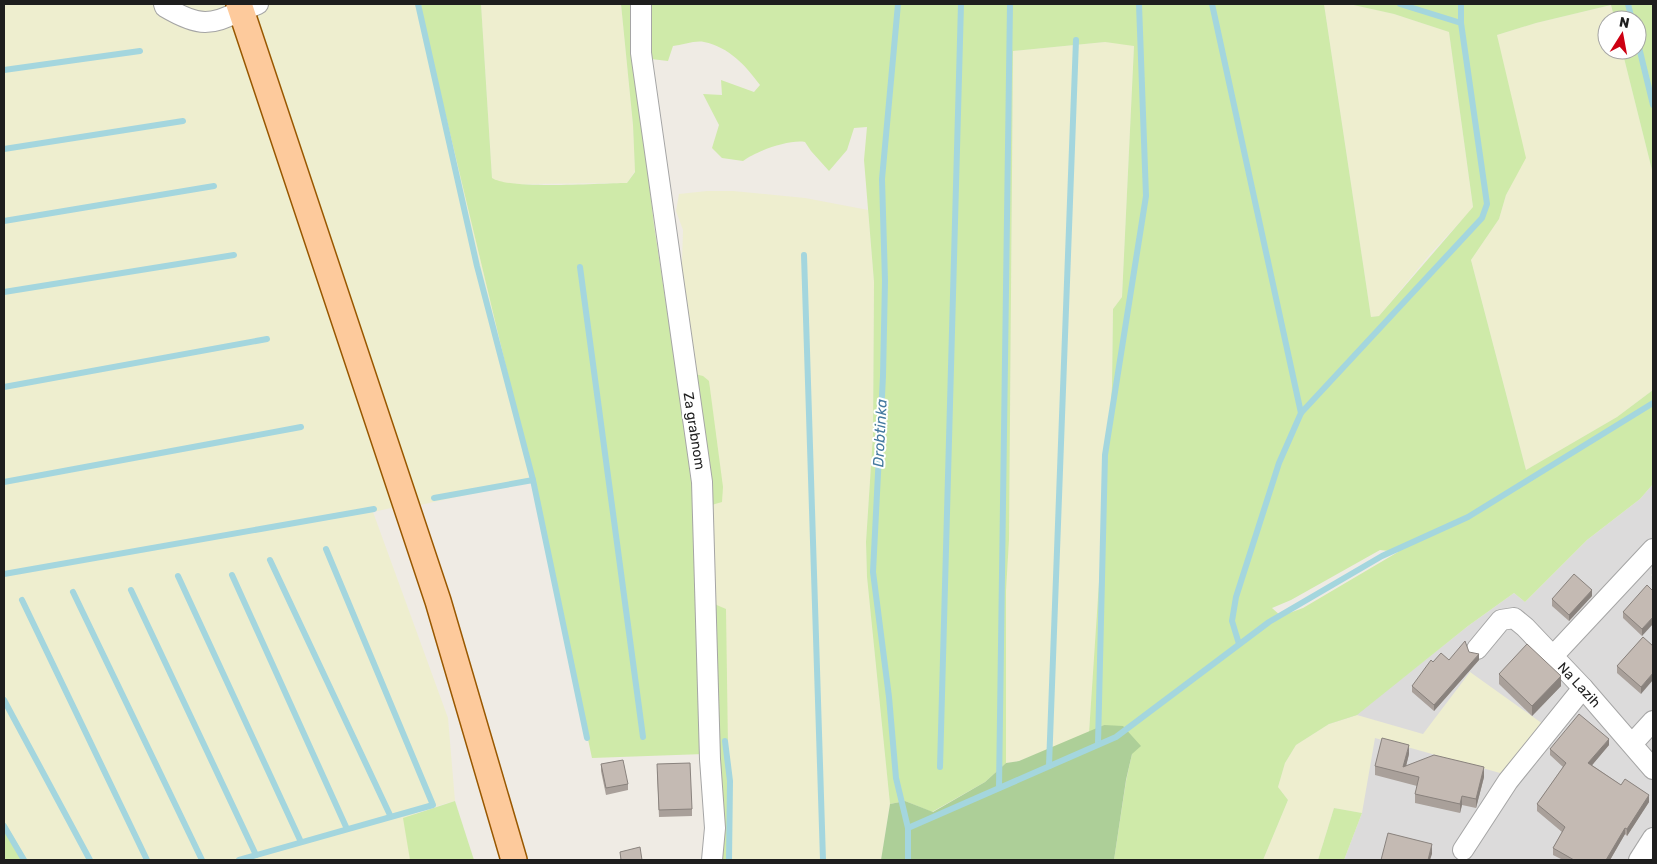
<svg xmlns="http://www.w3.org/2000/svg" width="1657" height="864" font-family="Rubik,sans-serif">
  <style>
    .residential { fill: #dcdbdb }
    .farmland { fill: #eeeecf }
    .grass { fill: #cfeaa9; fill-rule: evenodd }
    .forest { fill: #adcf98 }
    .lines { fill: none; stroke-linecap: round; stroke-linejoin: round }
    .stream { stroke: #a4d6de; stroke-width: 6 }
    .minor-casing { stroke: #a5a5a5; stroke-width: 22 }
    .major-casing { stroke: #995800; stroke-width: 28 }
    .minor { stroke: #fff; stroke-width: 20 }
    .major { stroke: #fdca9c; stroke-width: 25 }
    .wall { fill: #a9a09a }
    .shaded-wall { fill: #89827d }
    .building { fill: #c4bab3; stroke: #89827d }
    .labels { text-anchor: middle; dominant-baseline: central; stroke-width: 4; stroke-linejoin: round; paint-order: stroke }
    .street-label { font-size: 14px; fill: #1e1e1e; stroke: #fff }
    .water-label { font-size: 15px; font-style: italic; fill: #43799f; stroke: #fff }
  </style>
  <rect width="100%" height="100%" fill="#efebe4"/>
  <path class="residential" d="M1653,484V573L1651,575L1653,577V860H1344L1362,813L1329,724L1357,714L1468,626L1514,593L1525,602L1587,540L1640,499Z"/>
  <g class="farmland">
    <path d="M4,4H419L526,450L529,481L420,505L409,504L373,512L448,718L455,801L416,812L407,830L410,860H27L4,821Z"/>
    <path d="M481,4H621L633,125L635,171L627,183L521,184L499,183L492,178Z"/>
    <path d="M1324,4H1351L1394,14L1449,32L1473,208L1430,254L1379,316L1371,317Z"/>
    <path d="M1611,5L1615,20H1607V50H1622L1653,174V390L1617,417L1526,470L1471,260L1499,219L1506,195L1525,158L1497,35L1536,23Z"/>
    <path d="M1105,42L1134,45L1122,297L1113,309L1112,386L1089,733L1019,761L1006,763V591L1009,540L1013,51Z"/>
    <path d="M707,191H733L805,198L868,210L874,282L873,435L866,542L867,577L890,804L881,860H726L729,817L695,374L676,275L682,263L683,230L676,211L679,194Z"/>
    <path d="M1470,672L1543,724L1513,768L1500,773L1375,738L1362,813L1334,808L1318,860H1263L1288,800L1278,787L1285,763L1296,745L1329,724L1357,715L1423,734Z"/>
  </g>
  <g class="grass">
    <path d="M419,4H481L492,178C510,190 600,183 627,183L635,172L633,125L621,4H635L643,128L654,225L693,482L704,754L592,758L526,450Z"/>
    <path d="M649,4H1324L1371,317L1379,316L1473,207L1449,32L1394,14L1349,4H1653V174L1622,50H1637V20H1615L1611,5L1536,23L1497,35L1526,158L1506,195L1499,219L1471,260L1526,470L1617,417L1653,390V484L1640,499L1587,540L1525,602L1514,593L1468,626L1357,715L1329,724L1296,745L1285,763L1278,787L1288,800L1263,860H1114L1126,781L1132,754L1104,725L1089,733L1112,386L1113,309L1122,297L1134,46L1105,42L1013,51L1009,540L1006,591V763L985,782L932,812L905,801L890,804L867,577L866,542L873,435L874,282L864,160L867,127L854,128L847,150L829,171L811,151L805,142C790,139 756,151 743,161L722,158L712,148L719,125L703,94L722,95L721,80L754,92L760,85C746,66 729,47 704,42C696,40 682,45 673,46L668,61L651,59ZM1380,550L1398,552L1303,608L1281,616L1272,608L1291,600Z"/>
    <path d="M695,374L703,376L709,381L723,487L722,502L708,506Z"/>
    <path d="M712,603L726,609L729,817L726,860H717Z"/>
    <path d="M455,801L474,860H410L403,818Z"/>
    <path d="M1334,808L1362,813L1344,860H1318Z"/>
    <path d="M4,821L27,860H4Z"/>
  </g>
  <path class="forest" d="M1104,725L1123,726L1141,746L1132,754L1126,780L1114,860H881L890,804L905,801L933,812L985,782L1006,763L1019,761Z"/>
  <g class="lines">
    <g class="stream">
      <path d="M418,4L477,266L533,480L587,738"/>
      <path d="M898,4L882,179L885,281L883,376L873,572L889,697L896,778L908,828V860"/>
      <path d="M1212,4L1301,413"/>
      <path d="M1400,4L1461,23"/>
      <path d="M1628,4L1632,20"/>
      <path d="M1637,39L1653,105"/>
      <path d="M4,70L140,51"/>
      <path d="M4,149L183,121"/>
      <path d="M4,221L214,186"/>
      <path d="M804,255L823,860"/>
      <path d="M580,267L643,737"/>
      <path d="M4,292L234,255"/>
      <path d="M4,387L267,339"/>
      <path d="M4,482L301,427"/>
      <path d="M434,498L533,480"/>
      <path d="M270,560L390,815"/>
      <path d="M4,574L374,509"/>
      <path d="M232,575L347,829"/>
      <path d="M178,576L301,842"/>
      <path d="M131,590L256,855"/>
      <path d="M73,592L202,860"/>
      <path d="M22,600L147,860"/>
      <path d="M1239,644L1232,621L1236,597L1279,463L1301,413L1482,218L1487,204L1461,23V4"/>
      <path d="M4,700L90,860"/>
      <path d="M725,741L730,781L729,860"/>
      <path d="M1098,744L1105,455L1146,196L1139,4"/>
      <path d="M1049,766L1076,40"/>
      <path d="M940,767L961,4"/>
      <path d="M999,788L1010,4"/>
      <path d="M4,826L24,860"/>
      <path d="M908,828L1116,737L1269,622L1382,556L1468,517L1653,403"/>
      <path d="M239,860L433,805L326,549"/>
    </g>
    <defs>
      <g id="minor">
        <path d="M164,4L165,7C209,33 214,21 258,4"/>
        <path d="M641,4V53L702,482L710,759L715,828L712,860"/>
        <path d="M1477,649L1501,620L1514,618L1525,627L1583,688L1653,769"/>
        <path d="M1553,656L1653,549"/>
        <path d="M1632,744L1653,721"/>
        <path d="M1463,850L1508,781L1583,688"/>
        <path d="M1639,860L1653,838"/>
      </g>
      <path id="major" d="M239,4L438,601L514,860"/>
    </defs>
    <use href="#minor" class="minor-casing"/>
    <use href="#major" class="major-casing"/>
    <use href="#minor" class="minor"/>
    <use href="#major" class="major"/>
  </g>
  <g class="wall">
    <path d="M1653,591L1642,636L1623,618V612Z"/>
    <path d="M1592,596L1569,621L1552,606V599Z"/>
    <path d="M1643,637L1641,694L1617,673V666Z"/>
    <path d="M1469,652L1479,660L1434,711L1412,692V686L1433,662L1449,660Z"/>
    <path d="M1499,674L1561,686L1532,716L1499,684Z"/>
    <path d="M1609,745L1592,765L1621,785L1649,802L1627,836L1625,834L1610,860H1563L1553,855V848L1562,832L1537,811V804L1563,767L1550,755V749Z"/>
    <path d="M1409,754L1406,766L1484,777L1476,808L1462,805L1460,813L1415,803V794L1417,786L1375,775V766Z"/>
    <path d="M601,764L628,784V790L606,795L601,771Z"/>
    <path d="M657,771L692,809V816L659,817Z"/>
  </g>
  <g class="shaded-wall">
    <path d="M1592,590V596L1569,621V615Z"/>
    <path d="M1653,617V624L1642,636V629Z"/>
    <path d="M1479,654V660L1434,711V705Z"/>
    <path d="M1653,673V680L1641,694V687Z"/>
    <path d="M1561,676V686L1532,716V706Z"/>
    <path d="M1609,739V745L1588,770V763Z"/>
    <path d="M1409,745V754L1404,774L1403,767Z"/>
    <path d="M1484,767V777L1476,808V799Z"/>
    <path d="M1649,795V802L1627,836V829Z"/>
    <path d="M1462,796V805L1460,813V804Z"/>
    <path d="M1625,828V834L1610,860H1606Z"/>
    <path d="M1432,844V854L1430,860H1428Z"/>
  </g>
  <g class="building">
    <path d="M1574,574L1592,590L1569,615L1552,599Z"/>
    <path d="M1647,585L1653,591V617L1642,629L1623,612Z"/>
    <path d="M1643,637L1653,646V673L1641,687L1617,666Z"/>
    <path d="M1465,641L1469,652L1479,654L1434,705L1412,686L1431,660L1433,662L1441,653L1449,660Z"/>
    <path d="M1527,644L1561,676L1532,706L1499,674Z"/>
    <path d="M1579,714L1609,739L1588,763L1621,785L1625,779L1649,795L1627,829L1625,828L1606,860H1574L1553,848L1565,827L1537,804L1566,763L1550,749Z"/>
    <path d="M1382,738L1409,745L1403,767L1434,755L1484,767L1476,799L1462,796L1460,804L1415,794L1419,777L1375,766Z"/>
    <path d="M623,760L628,784L606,788L601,764Z"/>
    <path d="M690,763L692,809L659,810L657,764Z"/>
    <path d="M1388,833L1432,844L1428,860H1381Z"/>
    <path d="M640,847L642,860H621L620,852Z"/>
  </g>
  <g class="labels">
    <g class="street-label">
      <text transform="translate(694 431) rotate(81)">Za grabnom</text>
      <text transform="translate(1579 685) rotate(47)">Na Lazih</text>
    </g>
    <g class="water-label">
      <text transform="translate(880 433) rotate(-87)">Drobtinka</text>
    </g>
  </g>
  <rect width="1657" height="864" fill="none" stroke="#1e1e1e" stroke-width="10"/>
  <g transform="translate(1622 35) rotate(11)"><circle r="24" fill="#ffffff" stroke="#a5a5a5"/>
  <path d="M0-4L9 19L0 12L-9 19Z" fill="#cd0012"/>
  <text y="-8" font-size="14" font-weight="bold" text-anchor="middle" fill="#1e1e1e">N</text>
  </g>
</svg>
